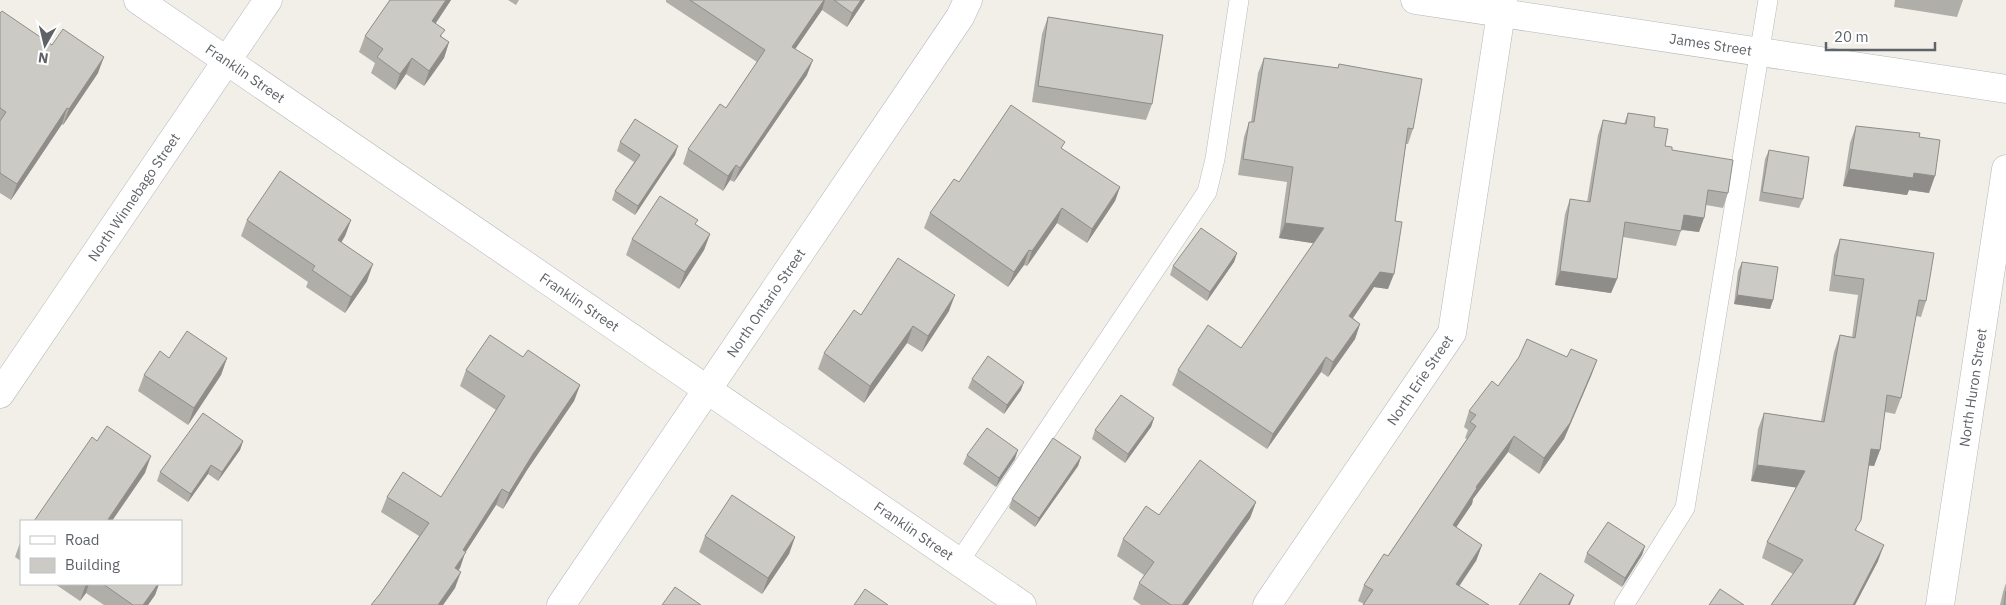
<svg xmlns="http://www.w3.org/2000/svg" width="2006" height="605" font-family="'IBM Plex Sans',sans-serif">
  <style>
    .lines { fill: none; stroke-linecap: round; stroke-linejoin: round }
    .lane-casing { stroke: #b5b8bc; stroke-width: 20 }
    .street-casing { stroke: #b5b8bc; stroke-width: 29 }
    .lane { stroke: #fff; stroke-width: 19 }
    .street { stroke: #fff; stroke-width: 28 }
    .wall { fill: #afaea9 }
    .shaded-wall { fill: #8f8d8a }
    .building { fill: #cccac5; stroke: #8f8d8a }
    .labels { text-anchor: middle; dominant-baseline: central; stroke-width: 5; stroke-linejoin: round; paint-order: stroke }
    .street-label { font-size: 14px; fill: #5f6368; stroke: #fff }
  </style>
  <rect width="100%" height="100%" fill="#f1efe8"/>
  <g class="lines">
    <defs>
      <g id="lane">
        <path d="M959,562L1207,192L1215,159L1239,0"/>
        <path d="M1624,605L1685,508L1768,0"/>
      </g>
      <g id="street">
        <path id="s1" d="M138,0L1022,605"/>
        <path id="s2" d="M1415,0L2006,89"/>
        <path id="s3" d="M0,394L268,0"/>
        <path id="s4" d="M561,605L960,17L968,0"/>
        <path id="s5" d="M1267,605L1452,333L1503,0"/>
        <path id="s6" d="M1940,605L2006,169"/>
      </g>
    </defs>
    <use href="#lane" class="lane-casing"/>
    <use href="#street" class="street-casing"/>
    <use href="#lane" class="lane"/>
    <use href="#street" class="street"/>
  </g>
  <g class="wall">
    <path d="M390,0H451L436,23L442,37L449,42L444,58L424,86L406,74L395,90L371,73L375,63L359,52L365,36Z"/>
    <path d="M508,0H519L516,5Z"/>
    <path d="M666,0H865L847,27L822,10L795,49L807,75L734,182L730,180L723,191L683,164L688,149L726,108L757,62L666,2Z"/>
    <path d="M1895,0H1963L1957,17L1894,7Z"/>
    <path d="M0,13L98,73L63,125L62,124L11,200L0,193Z"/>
    <path d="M1048,17L1152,104L1146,120L1032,102L1042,34Z"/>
    <path d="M1264,58L1338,68L1339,64L1413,129L1408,144H1406L1395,221L1388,289L1374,287L1353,318L1360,324L1355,339L1328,377L1321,372L1267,449L1172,385L1178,370L1241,348L1314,243L1279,238L1287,182L1238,175L1244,137L1249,122H1251L1258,73Z"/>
    <path d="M1628,113L1654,127L1665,146L1728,193L1723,208L1706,205L1699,232L1681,230L1676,246L1623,237L1617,279L1611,293L1555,285L1565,214L1570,199L1587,202L1598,135L1603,120L1624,124Z"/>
    <path d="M1856,126L1919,137L1929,193L1909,190L1907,195L1843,186L1850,143Z"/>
    <path d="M620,142L675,155L635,215L612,200L615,191L634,162L617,151Z"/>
    <path d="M1062,149L1120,187L1115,201L1087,243L1057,223L1027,266L1024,265L1008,287L924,228L930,213L959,182Z"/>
    <path d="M1769,150L1803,199L1799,208L1759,201L1765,159Z"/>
    <path d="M247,220H351L345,236L341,243L367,281L345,313L306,287L308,282L241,236Z"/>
    <path d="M696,225L710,234L704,250L679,289L626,255L632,239Z"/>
    <path d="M1840,239L1926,301L1921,317L1916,316L1901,398L1895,414L1885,412L1880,450L1874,466L1868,465L1856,531L1878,561L1855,605H1771L1793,574L1762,558L1767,542L1797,487L1751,481L1758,429L1764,413L1821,421L1834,352L1840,335L1852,337L1858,295L1829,291L1834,255Z"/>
    <path d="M1237,253L1234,262L1207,301L1170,275L1173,266Z"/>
    <path d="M1742,262L1773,300L1770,309L1734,304L1738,271Z"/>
    <path d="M949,311L922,352L907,343L864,403L818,369L824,353L861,315Z"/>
    <path d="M523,357L580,385L574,401L527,470L503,509L496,505L465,553L460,568L458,570L455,588L443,605H371L380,594L419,536L381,512L387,497H441L496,410L460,386L466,370Z"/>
    <path d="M1567,357L1597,360L1591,376L1564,439L1539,474L1508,452L1473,499L1472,504L1456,527L1482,545L1476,561L1364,604L1358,601L1364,585L1388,556L1467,439L1465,438L1468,430L1464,427L1469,411L1498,386Z"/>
    <path d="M227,358L221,375L188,425L138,391L144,375Z"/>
    <path d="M972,379L1021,390L1004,414L968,388Z"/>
    <path d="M1154,418L1151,427L1125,463L1092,439L1095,430Z"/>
    <path d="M243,441L240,450L218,481L208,474L188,502L157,481L160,472Z"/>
    <path d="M967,455L1015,459L996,487L963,464Z"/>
    <path d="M1081,457L1078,466L1035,527L1009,508L1012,499Z"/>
    <path d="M1256,502L1250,518L1188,605H1141L1133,599L1139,583L1144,575L1117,556L1123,539L1159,515Z"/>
    <path d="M705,536L795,537L789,554L762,594L699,552Z"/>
    <path d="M21,540V561L15,557Z"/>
    <path d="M1645,546L1642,555L1622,587L1584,562L1587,553Z"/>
    <path d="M2006,583V605H2000L2003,592Z"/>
    <path d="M55,584H159L155,595L148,605H104L86,593L80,601Z"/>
  </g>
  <g class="shaded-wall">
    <path d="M446,0H451L427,36L432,21Z"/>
    <path d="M824,0H825L822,10L787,61L792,47Z"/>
    <path d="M861,0H865L847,27L852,13Z"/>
    <path d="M449,42L444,58L424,86L429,71Z"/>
    <path d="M104,57L98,73L63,125L69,109Z"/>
    <path d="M412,58L406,74L395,90L400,74Z"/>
    <path d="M813,60L807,75L734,182L740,168Z"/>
    <path d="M67,108L62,124L11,200L17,184Z"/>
    <path d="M678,146L675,155L635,215L638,206Z"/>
    <path d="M736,165L730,180L723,191L728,176Z"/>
    <path d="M1849,169L1914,173L1935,176L1929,193L1909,190L1907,195L1843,186Z"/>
    <path d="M1120,187L1115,201L1087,243L1092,229Z"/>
    <path d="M1062,208L1057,223L1027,266L1032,251Z"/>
    <path d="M1684,215L1704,218L1699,232L1678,229Z"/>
    <path d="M351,220L345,236L332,257L338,240Z"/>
    <path d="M1285,223L1324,228L1318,244L1279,238Z"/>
    <path d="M710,234L704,250L679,289L685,272Z"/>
    <path d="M1029,250L1024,265L1008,287L1014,272Z"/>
    <path d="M1237,253L1234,262L1207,301L1210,292Z"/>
    <path d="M373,264L367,281L345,313L351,297Z"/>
    <path d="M1560,271L1617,279L1611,293L1555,285Z"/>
    <path d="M1380,272L1394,274L1388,289L1374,287L1344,331L1349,316Z"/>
    <path d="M955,295L949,311L922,352L928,336Z"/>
    <path d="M1737,295L1773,300L1770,309L1734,304Z"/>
    <path d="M1360,324L1355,339L1328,377L1333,362Z"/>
    <path d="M913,326L907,343L864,403L870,386Z"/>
    <path d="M1326,357L1321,372L1267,449L1273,434Z"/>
    <path d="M227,358L221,375L188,425L194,408Z"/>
    <path d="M1597,360L1591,376L1564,439L1539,474L1544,458Z"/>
    <path d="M1024,382L1021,390L1004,414L1007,405Z"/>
    <path d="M580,385L574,401L527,470L503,509L509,493L533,454Z"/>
    <path d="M1154,418L1151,427L1125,463L1128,454Z"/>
    <path d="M1514,436L1508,452L1473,499L1472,504L1447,541L1453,525L1476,487Z"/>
    <path d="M243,441L240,450L218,481L222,472Z"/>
    <path d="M1871,449L1880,450L1874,466L1865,465Z"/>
    <path d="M1018,450L1015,459L996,487L999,478Z"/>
    <path d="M151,456L145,473L112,521H107Z"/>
    <path d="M1081,457L1078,466L1035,527L1039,518Z"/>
    <path d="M211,465L208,474L188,502L191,494Z"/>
    <path d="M1757,465L1805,471L1799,488L1751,481Z"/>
    <path d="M502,489L496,505L465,553L460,568L449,584L455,568L463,550Z"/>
    <path d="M1256,502L1250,518L1188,605H1182Z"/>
    <path d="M795,537L789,554L762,594L768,578Z"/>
    <path d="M1482,545L1476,561L1450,600L1456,584Z"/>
    <path d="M1884,545L1878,561L1855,605H1853Z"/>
    <path d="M1645,546L1642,555L1622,587L1625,578Z"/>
    <path d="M461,572L455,588L443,605H438Z"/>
    <path d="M86,584H89L86,593L80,601Z"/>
    <path d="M158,584H159L155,595L148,605H143Z"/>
    <path d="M1574,595L1570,605H1568Z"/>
  </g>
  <g class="building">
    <path d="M390,0H446L432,21L445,30L440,36L449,42L429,71L412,58L400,74L377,57L383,49L365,36Z"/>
    <path d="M690,0H824L792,47L813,60L740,168L736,165L728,176L688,149L720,104L726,108L765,50Z"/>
    <path d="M834,0H861L852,13Z"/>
    <path d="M2,11L52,45L63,29L104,57L69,109L67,108L17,184L0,173V121L6,112L0,108V13Z"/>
    <path d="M1048,17L1163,35L1152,104L1038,86Z"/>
    <path d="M1264,58L1338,68L1339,64L1422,79L1413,129L1408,128L1395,221L1402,222L1394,274L1380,272L1349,316L1360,324L1333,362L1326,357L1273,434L1178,370L1208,325L1241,348L1324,228L1285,223L1293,167L1243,159L1249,122H1254Z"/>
    <path d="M1011,105L1065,142L1061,148L1120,187L1092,229L1062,208L1032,251L1029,250L1014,272L930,213L954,179L959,182Z"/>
    <path d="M1628,113L1655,117L1654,127L1668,129L1665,146L1672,147V150L1733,160L1728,193L1708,190L1704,218L1684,215L1681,231L1625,222L1617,279L1560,271L1570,199L1590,202L1603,120L1626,124Z"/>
    <path d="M635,119L678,146L638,206L615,191L640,155L620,142Z"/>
    <path d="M1856,126L1920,133L1919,137L1940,140L1935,176L1914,173L1913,178L1849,169Z"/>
    <path d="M1769,150L1809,157L1803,199L1762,192Z"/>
    <path d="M280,171L351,220L338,240L373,264L351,297L312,270L315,266L247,220Z"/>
    <path d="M660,196L698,220L695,224L710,234L685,272L632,239Z"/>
    <path d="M1201,228L1237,253L1210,292L1173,266Z"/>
    <path d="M1840,239L1934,253L1926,301L1919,300L1901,398L1887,395L1880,450L1871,449L1861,520L1855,530L1884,545L1853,605H1771L1803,560L1767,542L1805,471L1757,465L1764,413L1824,422L1840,335L1855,338L1864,279L1834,275Z"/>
    <path d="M898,258L955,295L928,336L913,326L870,386L824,353L854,310L861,315Z"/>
    <path d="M1742,262L1778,267L1773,300L1737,295Z"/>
    <path d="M187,331L227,358L194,408L144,375L160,351L169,358Z"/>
    <path d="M490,335L523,357L528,350L580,385L533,454L509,493L502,489L463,550L466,552L455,568L461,572L438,605H371L380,594L429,523L387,497L403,472L441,497L505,396L466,370Z"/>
    <path d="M1527,339L1567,357L1571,349L1597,360L1570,423L1544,458L1514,436L1476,487L1477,488L1453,525L1482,545L1456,584L1489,605H1363L1373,590L1364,585L1384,554L1388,556L1476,426L1470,422L1476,415L1469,411L1492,381L1498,386L1519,357Z"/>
    <path d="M988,356L1024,382L1007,405L972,379Z"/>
    <path d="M1121,395L1154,418L1128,454L1095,430Z"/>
    <path d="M203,413L243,441L222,472L211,465L191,494L160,472Z"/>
    <path d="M107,426L151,456L107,521H34L92,437L97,441Z"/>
    <path d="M987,428L1018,450L999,478L967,455Z"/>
    <path d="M1053,438L1081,457L1039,518L1012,499Z"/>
    <path d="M1200,460L1256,502L1182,605H1171L1139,583L1154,562L1123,539L1146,506L1159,515Z"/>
    <path d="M732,495L795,537L768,578L705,536Z"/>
    <path d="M1608,522L1645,546L1625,578L1587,553Z"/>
    <path d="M1540,573L1574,595L1568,605H1519Z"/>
    <path d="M103,584H158L143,605H133Z"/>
    <path d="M675,587L701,605H662Z"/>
    <path d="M865,589L888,605H854Z"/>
    <path d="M1720,589L1744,605H1709Z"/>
    <path d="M2006,591V605H2004Z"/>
  </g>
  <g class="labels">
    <g class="street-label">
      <text stroke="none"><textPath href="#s2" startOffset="299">James Street</textPath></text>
      <text stroke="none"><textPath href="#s1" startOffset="130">Franklin Street</textPath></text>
      <text stroke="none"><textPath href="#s3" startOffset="238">North Winnebago Street</textPath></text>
      <text stroke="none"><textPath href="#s1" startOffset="535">Franklin Street</textPath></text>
      <text stroke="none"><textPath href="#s4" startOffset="365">North Ontario Street</textPath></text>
      <text stroke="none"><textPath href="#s5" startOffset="272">North Erie Street</textPath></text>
      <text stroke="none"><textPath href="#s6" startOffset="220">North Huron Street</textPath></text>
      <text stroke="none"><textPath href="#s1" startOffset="940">Franklin Street</textPath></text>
    </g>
  </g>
  <rect x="20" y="520" width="162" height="65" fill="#ffffff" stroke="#bfc1c3"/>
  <rect x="30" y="536" width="25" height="8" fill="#ffffff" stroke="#bfc1c3"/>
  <text x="65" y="545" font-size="15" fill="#5f6368">Road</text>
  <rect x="30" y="558" width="25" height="15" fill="#cccac5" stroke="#bfc1c3"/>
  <text x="65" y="570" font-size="15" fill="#5f6368">Building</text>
  <g transform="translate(45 45) rotate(188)" stroke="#ffffff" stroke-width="4" paint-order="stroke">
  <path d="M0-4L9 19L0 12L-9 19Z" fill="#5f6368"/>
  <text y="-8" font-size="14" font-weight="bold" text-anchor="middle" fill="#5f6368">N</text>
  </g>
  <path d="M1826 42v8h109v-8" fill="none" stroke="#5f6368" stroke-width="2.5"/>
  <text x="1834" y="42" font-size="15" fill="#5f6368" stroke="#ffffff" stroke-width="4" paint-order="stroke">20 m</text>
</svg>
